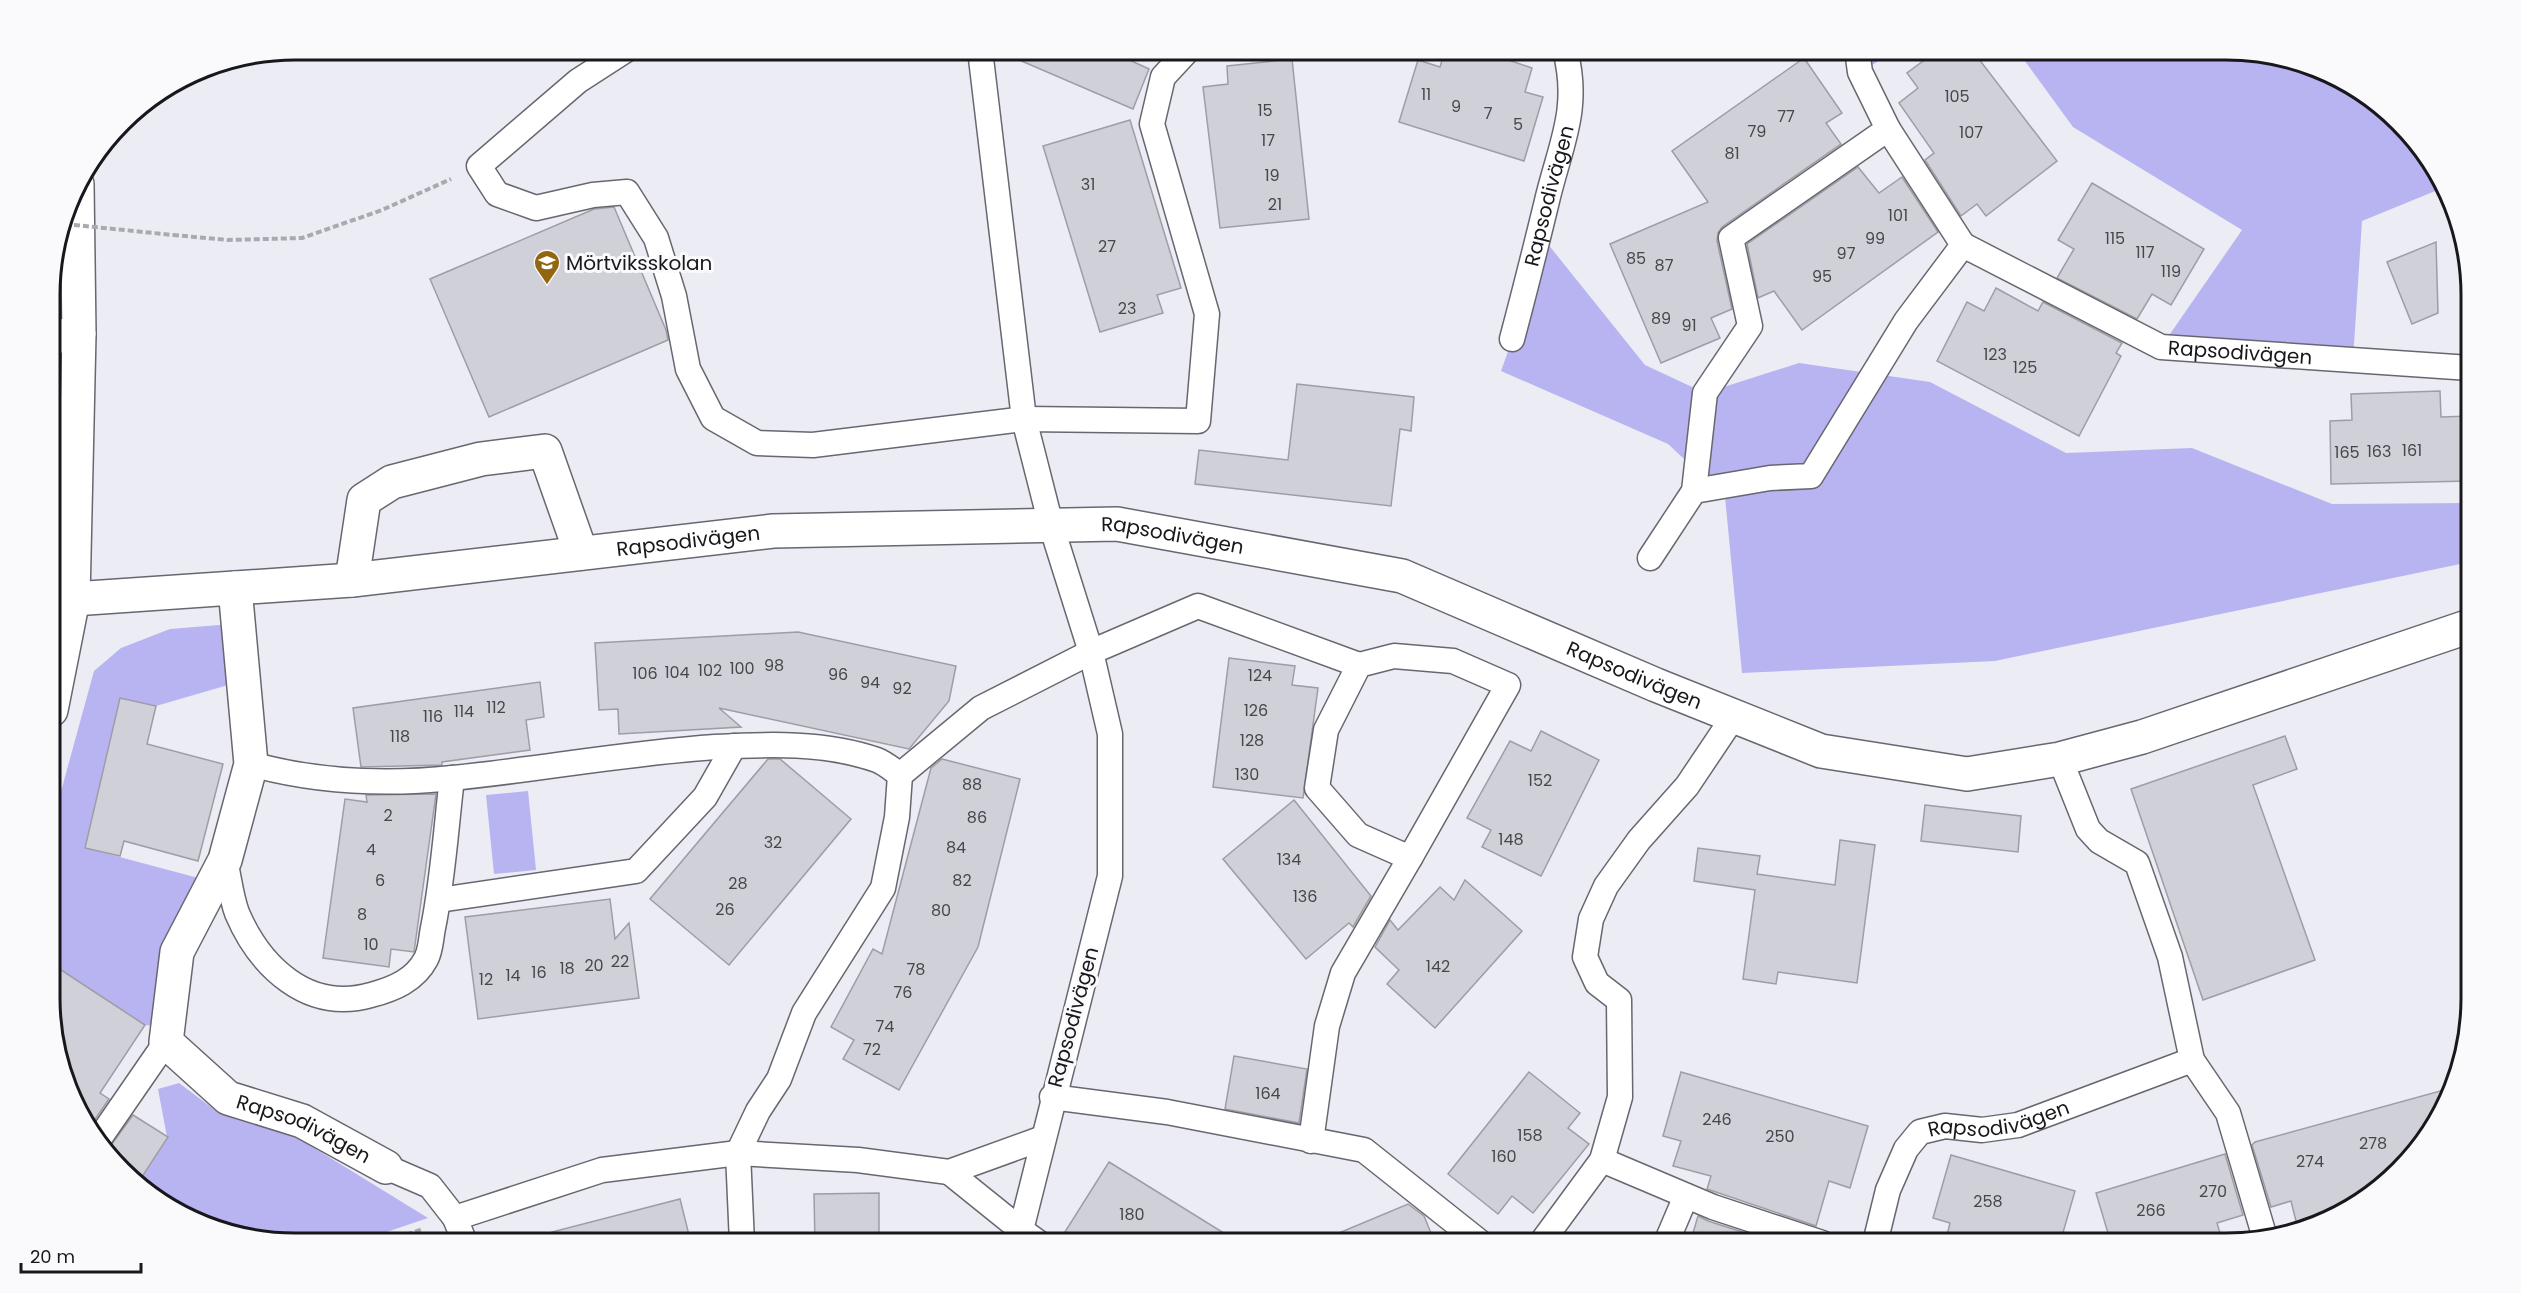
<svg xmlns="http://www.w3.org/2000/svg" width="2521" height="1293" font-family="Poppins,sans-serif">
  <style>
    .green { fill: #b8b4f1 }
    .building { fill: #d0d0d9; stroke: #9e9da6; stroke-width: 1.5 }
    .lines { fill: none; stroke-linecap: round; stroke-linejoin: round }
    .service-casing { stroke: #686770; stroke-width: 27 }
    .minor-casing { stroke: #686770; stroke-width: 36 }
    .tertiary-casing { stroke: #686770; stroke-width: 36 }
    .path { stroke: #a9a9b0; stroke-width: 4; stroke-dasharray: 6 3; stroke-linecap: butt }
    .service { stroke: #fff; stroke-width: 24 }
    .minor { stroke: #fff; stroke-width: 33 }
    .tertiary { stroke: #fff; stroke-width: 33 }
    .path-bridge { stroke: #a9a9b0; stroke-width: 4; stroke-dasharray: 6 3; stroke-linecap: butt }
    .labels { text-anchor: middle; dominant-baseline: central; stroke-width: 6; stroke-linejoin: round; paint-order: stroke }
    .number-label { font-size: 16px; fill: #46464b }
    .street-label { font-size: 20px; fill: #18181c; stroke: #fafafd }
    .poi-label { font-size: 20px; fill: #18181c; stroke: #fafafd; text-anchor: start }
    .rim { fill: none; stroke: #18181c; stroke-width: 3 }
  </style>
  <rect width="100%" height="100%" fill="#ececf5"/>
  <g class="green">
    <path d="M1857,50H1897L1860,72Z"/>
    <path d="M2017,50H2226L2334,75L2421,146L2445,187L2362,221L2353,360L2161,347L2242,230L2073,127Z"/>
    <path d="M1547,243L1645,365L1705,393L1799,363L1930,382L2066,453L2192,448L2332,504L2470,503V562L1995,661L1742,673L1725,497L1668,444L1501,371Z"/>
    <path d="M231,624L235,683L156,706L86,848L202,879L155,1026L145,1025L52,964L51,828L94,671L121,648L170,629Z"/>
    <path d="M528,791L536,870L494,874L486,795Z"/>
    <path d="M179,1083L215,1110L298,1138L428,1218L354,1243H295L187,1218L140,1180L167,1137L158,1089Z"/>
  </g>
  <g class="building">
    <path d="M996,50H1129L1125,58L1149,69L1133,109Z"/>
    <path d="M1445,50H1479L1532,68L1525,92L1543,97L1524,161L1399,122L1418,60L1440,67Z"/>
    <path d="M1938,50H1972L2057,161L1986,216L1977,204L1961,216L1925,160L1934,153L1899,103L1918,88L1907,73Z"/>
    <path d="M1804,58L1842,113L1826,123L1841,144L1722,227L1718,233L1717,241L1732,309L1711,318L1720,338L1661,363L1610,244L1708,202L1672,151Z"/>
    <path d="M1292,59L1309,219L1220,228L1203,87L1228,84L1227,66Z"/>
    <path d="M1130,120L1181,288L1157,295L1163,313L1100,332L1043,146Z"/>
    <path d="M1858,167L1879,193L1902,177L1938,232L1802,330L1774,291L1758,298L1747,244Z"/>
    <path d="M2092,183L2204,249L2171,305L2152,294L2137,319L2057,278L2074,249L2058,240Z"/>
    <path d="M614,207L666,330L668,340L489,417L430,279L594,209Z"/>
    <path d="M2436,242L2438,313L2412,324L2387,262Z"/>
    <path d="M1996,288L2038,311L2043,302L2122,343L2116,353L2121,356L2079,436L1937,361L1967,302L1984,311Z"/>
    <path d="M1297,384L1414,397L1411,431L1400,429L1391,506L1195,484L1199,450L1288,460Z"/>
    <path d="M2440,391L2441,417L2470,416V481L2331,484L2330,421L2352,420L2351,394Z"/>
    <path d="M798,632L956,666L949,701L909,749L719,708L741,727L619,734L618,709L599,710L595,643Z"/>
    <path d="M1229,658L1295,666L1292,685L1318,688L1303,798L1213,787Z"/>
    <path d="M540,682L544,717L526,720L530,750L442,762V765L361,767L353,708Z"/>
    <path d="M120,698L156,706L147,744L223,764L198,861L124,841L120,856L85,848Z"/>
    <path d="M1541,731L1599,760L1541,876L1482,847L1491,830L1467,818L1510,741L1531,751Z"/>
    <path d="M2285,736L2297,769L2253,785L2315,960L2203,1000L2131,789Z"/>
    <path d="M768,759H780L851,819L729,965L650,899Z"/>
    <path d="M942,759L1020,779L978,947L899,1090L843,1059L854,1040L831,1027L873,949L882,954L931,768Z"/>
    <path d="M436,794L414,952L391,949L389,967L323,958L345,799L367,802L366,795Z"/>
    <path d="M1294,800L1371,896L1353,927L1349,923L1306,959L1223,859Z"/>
    <path d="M1925,805L2021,816L2018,852L1921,841Z"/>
    <path d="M1840,840L1875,845L1857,983L1778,972L1776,984L1743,979L1755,890L1694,881L1698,848L1760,856L1757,874L1835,885Z"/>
    <path d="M1465,880L1522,931L1435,1028L1387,984L1399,970L1375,947L1390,920L1398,930L1440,887L1454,900Z"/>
    <path d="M610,899L615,939L629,923L639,998L478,1019L465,917Z"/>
    <path d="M52,964L145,1025L100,1093L109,1099L89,1128L68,1092L52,1031Z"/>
    <path d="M1234,1056L1307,1069L1299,1123L1225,1109Z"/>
    <path d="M1529,1072L1580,1113L1568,1128L1589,1144L1533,1213L1512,1196L1498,1214L1448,1174Z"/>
    <path d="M1681,1072L1868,1126L1850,1188L1829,1181L1816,1226L1707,1189L1711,1176L1673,1166L1681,1141L1663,1136Z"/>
    <path d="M2451,1088L2446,1106L2411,1160L2363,1202L2339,1214L2297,1225L2291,1201L2271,1207L2252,1145L2255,1142Z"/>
    <path d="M133,1115L168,1137L140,1180L106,1152Z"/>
    <path d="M2225,1154L2243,1215L2217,1223L2223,1243H2111L2096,1193Z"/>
    <path d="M1951,1155L2075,1191L2060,1243H1945L1950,1223L1933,1218Z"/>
    <path d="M1109,1162L1135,1178L1240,1243H1058Z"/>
    <path d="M879,1193V1243H815L814,1194Z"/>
    <path d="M680,1199L691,1243H554L552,1232Z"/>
    <path d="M1408,1204L1424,1216L1435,1243H1315Z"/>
    <path d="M1698,1216L1708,1221L1777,1243H1690Z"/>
  </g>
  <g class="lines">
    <defs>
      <g id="service">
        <path d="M626,50L578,81L479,166L497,194L536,208L593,195L627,192L656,238L674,296L688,369L713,418L757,443L813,445L1024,419L1198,421L1207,314L1152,124L1163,77L1188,50"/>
        <path d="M980,50L1024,419L1051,525L1091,652L1110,734V876L1021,1230L1039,1243"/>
        <path id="s1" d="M1963,245L2161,347L2470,368"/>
        <path id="s2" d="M1512,339C1524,294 1535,250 1546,205C1559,147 1581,111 1565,50"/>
        <path d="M1694,491L1770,478L1811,476L1906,321L1963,245L1888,129"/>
        <path d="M1650,558L1694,491L1705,393L1750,326L1731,238L1888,129L1860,72L1857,50"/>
        <path d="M2060,759L2088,829L2099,841L2137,863L2170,957L2192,1060L2228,1113L2265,1238"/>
        <path d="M251,764C316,782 386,785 453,778C541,769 627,753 715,747C768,744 826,742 877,760C885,763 893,770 900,775L897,817L883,888L804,1013L779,1079L758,1111L738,1153L742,1243"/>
        <path d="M900,775L981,708L1091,652L1198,606L1359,665L1326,730L1317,788L1358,835L1410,858L1508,685L1453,661L1394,656L1359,665"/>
        <path d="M225,860C229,877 231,897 237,913C260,967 308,1013 371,995C394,989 415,980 426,959C431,950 431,937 433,928C443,879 446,828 452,778"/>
        <path d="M439,900L636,871L705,797L734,746"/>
        <path d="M1052,1097L1167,1112L1364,1150L1481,1243"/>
        <path d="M1311,1141L1327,1026L1343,973L1410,858"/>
        <path d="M97,1142L166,1042"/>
        <path d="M1602,1160L1713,1207L1822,1243"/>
        <path d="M386,1167L430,1186L455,1218L465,1243"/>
        <path d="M949,1172L1021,1230"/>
        <path d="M455,1218L602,1170L738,1153L858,1160L949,1172L1043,1138"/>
        <path d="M1541,1243L1602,1160L1620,1097L1619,1000L1597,983L1585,957L1591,919L1606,886L1639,840L1687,786L1734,716"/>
        <path d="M1666,1243L1686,1196"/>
        <path id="s3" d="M1875,1243L1888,1190L1906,1149L1920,1132L1945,1126L1982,1130L2018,1125L2192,1060"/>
      </g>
      <g id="minor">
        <path d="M50,337L79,334"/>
        <path d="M352,580L364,500L392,482L481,459L545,451L581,553"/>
        <path id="s4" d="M235,588L251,764L225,860L177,952L166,1042L228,1098L302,1121L386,1167"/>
        <path id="s5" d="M73,599L352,580L773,531L1117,524L1402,576L1656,685L1821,751L1967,774L2060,759L2142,737L2470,626"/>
      </g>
      <path id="tertiary" d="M51,710L73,599L79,334L77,184"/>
    </defs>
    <use href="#service" class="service-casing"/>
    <use href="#minor" class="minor-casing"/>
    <use href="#tertiary" class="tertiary-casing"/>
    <g class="path">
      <path d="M173,235L228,240L302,238L382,210L451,179"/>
      <path d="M381,1243L423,1229"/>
    </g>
    <use href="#service" class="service"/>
    <use href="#minor" class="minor"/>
    <use href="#tertiary" class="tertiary"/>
    <path class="path-bridge" d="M65,224L173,235"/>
  </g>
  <defs>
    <symbol id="school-pin" viewBox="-11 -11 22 30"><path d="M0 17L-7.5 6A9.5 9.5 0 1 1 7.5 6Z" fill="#926611" stroke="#fafafd"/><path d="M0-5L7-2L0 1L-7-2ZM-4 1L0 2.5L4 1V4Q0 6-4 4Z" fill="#fff"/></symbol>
  </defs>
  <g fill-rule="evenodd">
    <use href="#school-pin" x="532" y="248" width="30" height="40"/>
  </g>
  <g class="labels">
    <g class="number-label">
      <text x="1426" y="94">11</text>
      <text x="1957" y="96">105</text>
      <text x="1456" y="106">9</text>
      <text x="1265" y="110">15</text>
      <text x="1488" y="113">7</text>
      <text x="1786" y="116">77</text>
      <text x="1518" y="124">5</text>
      <text x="1757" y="131">79</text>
      <text x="1971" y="132">107</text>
      <text x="1268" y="140">17</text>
      <text x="1732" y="153">81</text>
      <text x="1272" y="175">19</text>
      <text x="1088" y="184">31</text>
      <text x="1275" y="204">21</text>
      <text x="1898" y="215">101</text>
      <text x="1875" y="238">99</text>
      <text x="2115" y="238">115</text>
      <text x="1107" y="246">27</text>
      <text x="2145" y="252">117</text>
      <text x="1846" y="253">97</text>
      <text x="1636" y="258">85</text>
      <text x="1664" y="265">87</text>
      <text x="2171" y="271">119</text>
      <text x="1822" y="276">95</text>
      <text x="1127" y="308">23</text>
      <text x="1661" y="318">89</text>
      <text x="1689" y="325">91</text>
      <text x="1995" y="354">123</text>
      <text x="2025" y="367">125</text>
      <text x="2412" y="450">161</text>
      <text x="2379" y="451">163</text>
      <text x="2347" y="452">165</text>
      <text x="774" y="665">98</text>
      <text x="742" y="668">100</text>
      <text x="710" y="670">102</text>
      <text x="677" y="672">104</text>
      <text x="645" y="673">106</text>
      <text x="838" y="674">96</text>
      <text x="1260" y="675">124</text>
      <text x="870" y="682">94</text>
      <text x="902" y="688">92</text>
      <text x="496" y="707">112</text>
      <text x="1256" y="710">126</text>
      <text x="464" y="711">114</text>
      <text x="433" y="716">116</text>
      <text x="400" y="736">118</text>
      <text x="1252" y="740">128</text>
      <text x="1247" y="774">130</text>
      <text x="1540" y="780">152</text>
      <text x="972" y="784">88</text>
      <text x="388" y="815">2</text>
      <text x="977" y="817">86</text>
      <text x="1511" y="839">148</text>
      <text x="773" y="842">32</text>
      <text x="956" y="847">84</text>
      <text x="371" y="849">4</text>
      <text x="1289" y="859">134</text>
      <text x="380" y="880">6</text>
      <text x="962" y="880">82</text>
      <text x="738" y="883">28</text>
      <text x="1305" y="896">136</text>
      <text x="725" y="909">26</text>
      <text x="941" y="910">80</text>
      <text x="362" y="914">8</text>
      <text x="371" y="944">10</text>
      <text x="620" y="961">22</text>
      <text x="594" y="965">20</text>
      <text x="1438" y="966">142</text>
      <text x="567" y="968">18</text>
      <text x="916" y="969">78</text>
      <text x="539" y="972">16</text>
      <text x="513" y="975">14</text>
      <text x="486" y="979">12</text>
      <text x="903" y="992">76</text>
      <text x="885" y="1026">74</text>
      <text x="872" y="1049">72</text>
      <text x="1268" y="1093">164</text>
      <text x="1717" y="1119">246</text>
      <text x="1530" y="1135">158</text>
      <text x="1780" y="1136">250</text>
      <text x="2373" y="1143">278</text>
      <text x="1504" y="1156">160</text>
      <text x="2310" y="1161">274</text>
      <text x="2213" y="1191">270</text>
      <text x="1988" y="1201">258</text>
      <text x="2151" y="1210">266</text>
      <text x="1132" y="1214">180</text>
    </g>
    <g class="street-label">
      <text stroke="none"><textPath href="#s2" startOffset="148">Rapsodivägen</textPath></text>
      <text stroke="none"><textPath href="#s1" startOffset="302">Rapsodivägen</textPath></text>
      <text stroke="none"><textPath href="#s5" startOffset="1104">Rapsodivägen</textPath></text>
      <text stroke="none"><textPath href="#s5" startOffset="618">Rapsodivägen</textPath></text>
      <text stroke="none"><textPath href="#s5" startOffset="1590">Rapsodivägen</textPath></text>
      <text transform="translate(1073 1017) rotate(-75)">Rapsodivägen</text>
      <text stroke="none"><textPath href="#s3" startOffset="202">Rapsodivägen</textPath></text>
      <text stroke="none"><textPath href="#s4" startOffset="636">Rapsodivägen</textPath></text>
    </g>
    <g class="poi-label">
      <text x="566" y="263">Mörtviksskolan</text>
    </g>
  </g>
  <path d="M0 0H2521V1293H0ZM295 60H2226A235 235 0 0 1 2461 295V998A235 235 0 0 1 2226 1233H295A235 235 0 0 1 60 998V295A235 235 0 0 1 295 60Z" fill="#fafafd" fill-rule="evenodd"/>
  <path class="rim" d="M295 60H2226A235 235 0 0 1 2461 295V998A235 235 0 0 1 2226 1233H295A235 235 0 0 1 60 998V295A235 235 0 0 1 295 60Z"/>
  <path d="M21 1263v9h120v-9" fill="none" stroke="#18181c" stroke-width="3"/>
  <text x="30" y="1263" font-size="18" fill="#18181c" stroke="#fafafd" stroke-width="4.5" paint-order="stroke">20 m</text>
</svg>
